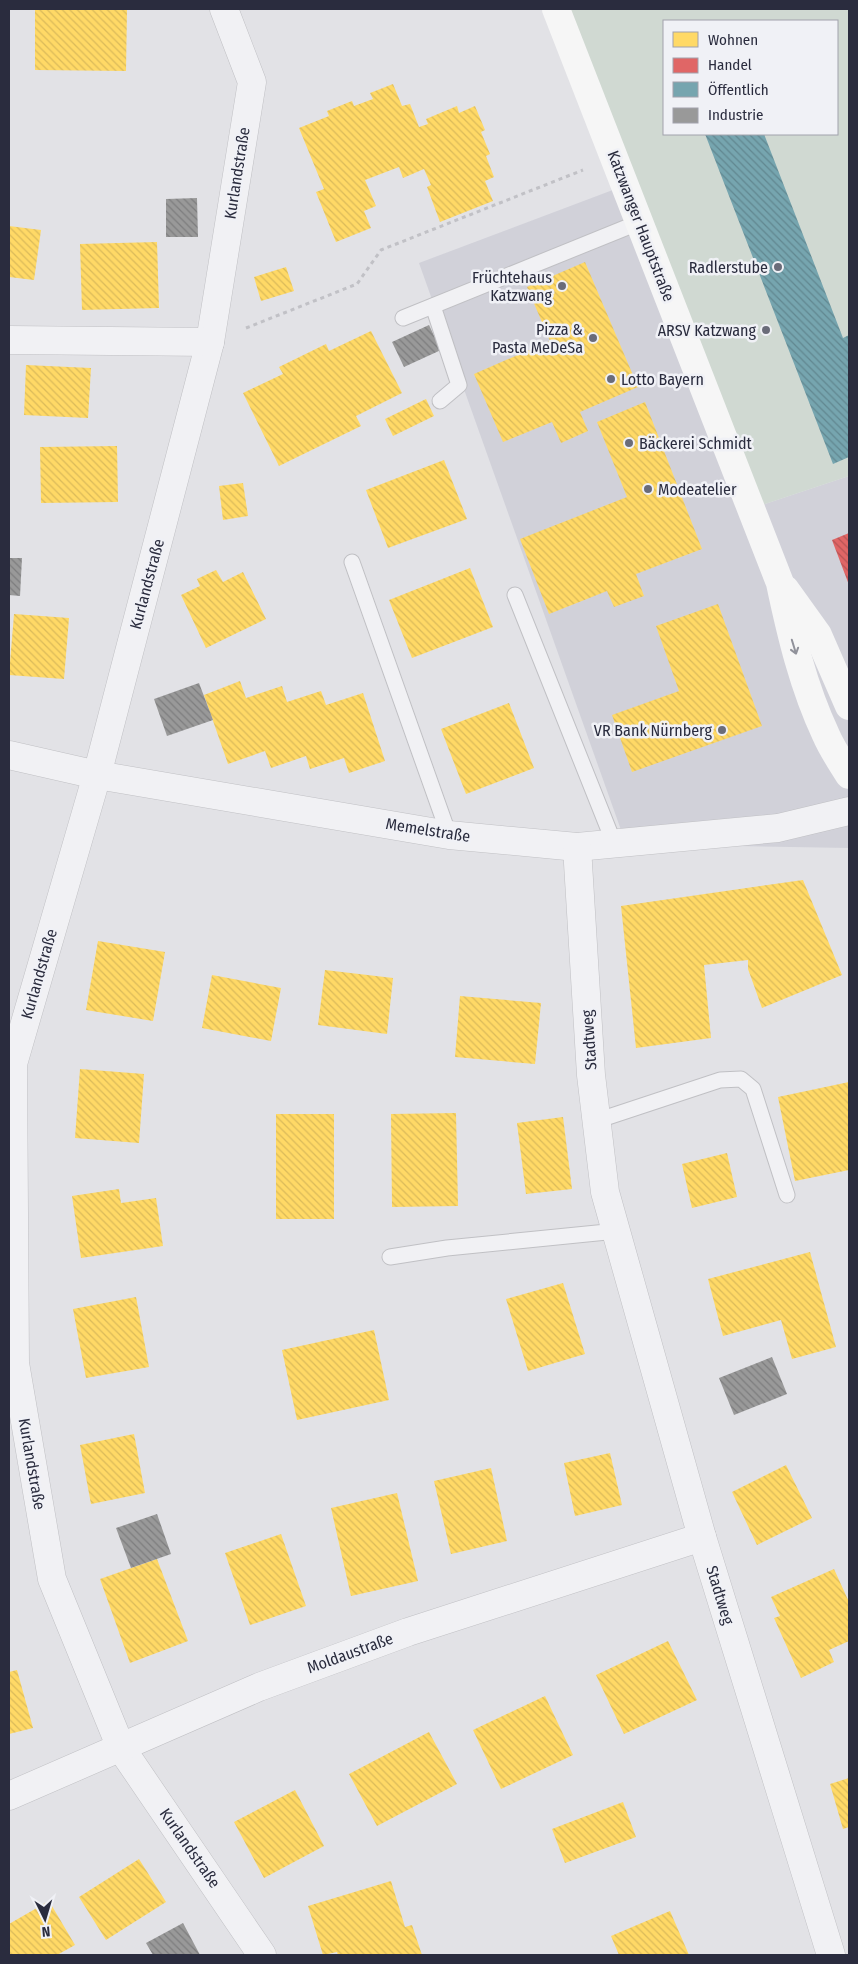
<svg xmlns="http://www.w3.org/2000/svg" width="858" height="1964" font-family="'Fira Sans Condensed',sans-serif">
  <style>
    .built { fill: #d1d1d9 }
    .garden { fill: #d0d9d2; fill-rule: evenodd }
    .homes { fill: url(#homes-back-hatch) }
    .shops { fill: url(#shops-back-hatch) }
    .public { fill: url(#public-back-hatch) }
    .industry { fill: url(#industry-back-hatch) }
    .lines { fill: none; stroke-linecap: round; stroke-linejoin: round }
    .lane-casing { stroke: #c0c0c4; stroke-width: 17 }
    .street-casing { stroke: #c0c0c4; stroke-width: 29 }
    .path { stroke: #c1c1c6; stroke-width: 3; stroke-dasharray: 4 4; stroke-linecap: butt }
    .lane { stroke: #f1f1f4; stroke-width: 15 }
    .street { stroke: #f1f1f4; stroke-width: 28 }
    .secondary { stroke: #f6f6f6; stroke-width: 28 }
    .oneway { stroke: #90919a }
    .poi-dot { fill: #6a6c79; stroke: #f0f1f6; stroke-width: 2 }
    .labels { text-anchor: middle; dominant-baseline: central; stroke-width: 5; stroke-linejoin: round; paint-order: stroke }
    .street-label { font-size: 16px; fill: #2a2c3e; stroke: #f0f1f6 }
    .poi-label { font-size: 16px; fill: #2a2c3e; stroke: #f0f1f6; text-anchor: end }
  </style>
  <defs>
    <pattern id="homes-back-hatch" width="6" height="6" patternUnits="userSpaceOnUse" patternTransform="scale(1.25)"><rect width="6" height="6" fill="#ffd966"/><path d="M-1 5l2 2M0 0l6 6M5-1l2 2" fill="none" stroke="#dbba5a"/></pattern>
    <pattern id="shops-back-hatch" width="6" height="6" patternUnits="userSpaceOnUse" patternTransform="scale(1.25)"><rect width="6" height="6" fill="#e06666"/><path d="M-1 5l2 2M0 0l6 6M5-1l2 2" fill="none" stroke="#b65455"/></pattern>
    <pattern id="public-back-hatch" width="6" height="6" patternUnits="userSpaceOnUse" patternTransform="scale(1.25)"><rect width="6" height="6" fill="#76a5af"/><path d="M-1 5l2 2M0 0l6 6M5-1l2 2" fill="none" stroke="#618790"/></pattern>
    <pattern id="industry-back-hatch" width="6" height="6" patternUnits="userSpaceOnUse" patternTransform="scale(1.25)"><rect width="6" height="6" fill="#999"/><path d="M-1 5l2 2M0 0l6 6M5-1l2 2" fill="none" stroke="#7d7d7e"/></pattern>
  </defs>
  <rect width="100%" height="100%" fill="#e2e2e6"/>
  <path class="built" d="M626,185L753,508L849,476V848L626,844L419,263Z"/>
  <path class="garden" d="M558,9H849V476L753,508ZM664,21H837V134H664Z"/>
  <g class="homes">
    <path d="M35,9H127L126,71L35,70Z"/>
    <path d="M393,84L402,106L410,104L419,127L428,124L426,119L457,106L459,113L475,106L485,130L481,132L490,154L486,156L494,177L485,181L493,201L440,222L427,187L431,185L424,169L403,178L399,167L365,180L376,206L364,211L371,228L336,242L316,192L324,189L299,128L329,116L327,111L352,101L354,106L373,99L370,93Z"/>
    <path d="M9,226L41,230L34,280L9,277Z"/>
    <path d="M157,242L159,308L82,310L80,244Z"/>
    <path d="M585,262L638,387L580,412L588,431L561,443L552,422L503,442L474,374L550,341L527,287Z"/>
    <path d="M286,267L294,291L261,301L254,277Z"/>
    <path d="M371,331L402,393L356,416L361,426L279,466L243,393L283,374L279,367L326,344L329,351Z"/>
    <path d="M26,365L91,368L88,418L24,415Z"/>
    <path d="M426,399L434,416L393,436L385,419Z"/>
    <path d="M645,402L702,549L636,574L644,596L614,607L607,591L549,614L520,539L627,497L597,422Z"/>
    <path d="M117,446L118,502L41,503L40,447Z"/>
    <path d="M444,460L467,519L388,548L366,490Z"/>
    <path d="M243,483L248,516L223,520L219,486Z"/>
    <path d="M470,568L493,627L412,658L389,600Z"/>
    <path d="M216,570L223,582L243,572L266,619L206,648L181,595L200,586L197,579Z"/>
    <path d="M718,604L762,726L632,772L612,715L679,691L656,626Z"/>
    <path d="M14,614L69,618L64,679L9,675Z"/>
    <path d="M240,681L246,698L282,686L287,702L321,691L326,705L363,693L385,761L349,773L344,758L310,769L306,756L271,768L265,751L228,764L204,695Z"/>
    <path d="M509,703L534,768L466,794L441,729Z"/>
    <path d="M803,880L842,975L762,1008L748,969V960L704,965L711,1038L636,1048L621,906Z"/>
    <path d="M98,941L165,952L153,1021L86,1010Z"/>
    <path d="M325,970L393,978L387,1034L318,1025Z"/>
    <path d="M212,975L281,988L271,1041L202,1028Z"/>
    <path d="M460,996L541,1003L535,1064L455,1057Z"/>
    <path d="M80,1069L144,1074L139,1143L75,1138Z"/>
    <path d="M849,1082V1170L795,1181L778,1097Z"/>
    <path d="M456,1113L458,1206L392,1207L391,1114Z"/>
    <rect x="276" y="1114" width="58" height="105"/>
    <path d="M563,1117L572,1189L526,1194L517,1123Z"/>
    <path d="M727,1153L737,1197L692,1208L682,1164Z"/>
    <path d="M119,1189L121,1203L156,1198L163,1246L81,1258L72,1196Z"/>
    <path d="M810,1252L836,1347L792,1359L781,1320L723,1336L708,1279Z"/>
    <path d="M563,1283L585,1354L528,1371L506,1299Z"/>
    <path d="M136,1297L149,1367L86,1378L73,1309Z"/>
    <path d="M374,1330L389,1400L297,1420L282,1350Z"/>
    <path d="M134,1434L145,1493L91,1504L80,1445Z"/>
    <path d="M610,1453L622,1505L575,1516L564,1463Z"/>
    <path d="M786,1465L812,1518L757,1545L732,1492Z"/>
    <path d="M491,1468L507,1541L451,1554L434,1481Z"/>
    <path d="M397,1493L418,1581L351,1596L331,1508Z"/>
    <path d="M281,1534L306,1606L250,1625L225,1553Z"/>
    <path d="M157,1559L188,1641L130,1663L100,1579Z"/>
    <path d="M834,1569L849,1602V1641L829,1650L834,1662L801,1678L774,1618L780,1616L771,1597Z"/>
    <path d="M668,1641L697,1700L624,1734L596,1675Z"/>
    <path d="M17,1670L33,1728L9,1734V1672Z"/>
    <path d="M545,1696L573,1755L501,1789L473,1730Z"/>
    <path d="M429,1732L457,1784L377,1826L349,1774Z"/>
    <path d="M849,1778V1827L843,1829L830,1784Z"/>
    <path d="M295,1790L324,1846L264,1878L234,1822Z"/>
    <path d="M623,1802L636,1837L565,1863L552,1829Z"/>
    <path d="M139,1859L166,1902L106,1940L79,1897Z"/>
    <path d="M391,1881L405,1927L412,1925L422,1955H338L337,1952L323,1955L308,1906Z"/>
    <path d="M49,1901L75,1945L57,1955H9V1924Z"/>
    <path d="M670,1911L689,1955H619L611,1936Z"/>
  </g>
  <path class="shops" d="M849,533V585L832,540Z"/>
  <path class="public" d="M705,134H764L843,338L849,335V457L833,464Z"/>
  <g class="industry">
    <path d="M197,198L198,237H166V199Z"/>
    <path d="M429,325L441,350L404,367L392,342Z"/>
    <path d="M9,558H22L20,596L9,595Z"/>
    <path d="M199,683L213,720L167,736L154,699Z"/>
    <path d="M772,1357L787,1394L734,1415L719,1378Z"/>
    <path d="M157,1514L171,1554L131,1568L116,1528Z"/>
    <path d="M183,1923L200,1955H153L146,1943Z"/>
  </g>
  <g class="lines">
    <defs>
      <g id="lane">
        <path d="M433,306L459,385L440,401"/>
        <path d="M403,318L640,222"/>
        <path d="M352,562L449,835"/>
        <path d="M515,595L614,843"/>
        <path d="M596,1121L720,1080L741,1079L753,1089L787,1195"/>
        <path d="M390,1257L447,1248L617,1231"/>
      </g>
      <g id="street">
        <path d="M224,9L252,82L210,342L97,775L13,1064L15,1363L52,1579L121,1748L262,1955"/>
        <path d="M9,340L210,342"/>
        <path d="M9,755L97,775L449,835L577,847L778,828L849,811"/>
        <path d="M577,847L591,1075L605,1192L702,1537L831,1955"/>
        <path d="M9,1796L259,1687L408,1632L702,1537"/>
      </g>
    </defs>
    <use href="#lane" class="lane-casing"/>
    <use href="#street" class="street-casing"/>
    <path class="path" d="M246,328L357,284L381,250L583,170"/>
    <use href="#lane" class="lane"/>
    <use href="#street" class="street"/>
    <g class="secondary">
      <path d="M556,9L780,583C791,635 803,686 826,735C832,749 841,762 849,775"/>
      <path d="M785,589L818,635L849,706"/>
    </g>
  </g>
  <defs><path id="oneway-shaft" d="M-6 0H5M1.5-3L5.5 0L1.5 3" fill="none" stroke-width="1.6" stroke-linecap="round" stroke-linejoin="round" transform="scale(1.25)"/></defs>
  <use class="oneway" href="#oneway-shaft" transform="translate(794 647) rotate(73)"/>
  <g class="poi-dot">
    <circle cx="778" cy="267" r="5"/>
    <circle cx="562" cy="286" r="5"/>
    <circle cx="766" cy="330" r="5"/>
    <circle cx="593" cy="338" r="5"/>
    <circle cx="611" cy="379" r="5"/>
    <circle cx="629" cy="443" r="5"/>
    <circle cx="648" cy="489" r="5"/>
    <circle cx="722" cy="730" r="5"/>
  </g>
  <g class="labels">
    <g class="street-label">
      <text transform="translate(237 173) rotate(-81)">Kurlandstraße</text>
      <text transform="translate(641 226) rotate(69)">Katzwanger Hauptstraße</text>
      <text transform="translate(147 584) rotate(-75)">Kurlandstraße</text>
      <text transform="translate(428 830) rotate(9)">Memelstraße</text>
      <text transform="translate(39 974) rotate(-74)">Kurlandstraße</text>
      <text transform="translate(589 1040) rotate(-94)">Stadtweg</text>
      <text transform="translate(32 1464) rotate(80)">Kurlandstraße</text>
      <text transform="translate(720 1595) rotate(73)">Stadtweg</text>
      <text transform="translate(350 1653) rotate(-20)">Moldaustraße</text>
      <text transform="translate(190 1848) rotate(55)">Kurlandstraße</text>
    </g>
    <g class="poi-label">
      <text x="768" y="267">Radlerstube</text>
      <text x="552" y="277">Früchtehaus<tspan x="552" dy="18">Katzwang</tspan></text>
      <text x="583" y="329">Pizza &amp;<tspan x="583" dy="18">Pasta MeDeSa</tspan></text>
      <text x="756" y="330">ARSV Katzwang</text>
      <text x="621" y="379" text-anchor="start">Lotto Bayern</text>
      <text x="639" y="443" text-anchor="start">Bäckerei Schmidt</text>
      <text x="658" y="489" text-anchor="start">Modeatelier</text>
      <text x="712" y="730">VR Bank Nürnberg</text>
    </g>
  </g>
  <rect width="858" height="1964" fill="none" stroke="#2a2c3e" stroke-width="20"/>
  <rect x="663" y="20" width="175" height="115" fill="#f0f1f6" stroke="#a1a2ac"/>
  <rect x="673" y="32" width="25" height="15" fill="#ffd966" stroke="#a1a2ac"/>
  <text x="708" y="45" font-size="15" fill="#2a2c3e">Wohnen</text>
  <rect x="673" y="58" width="25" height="15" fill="#e06666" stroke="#a1a2ac"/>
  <text x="708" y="70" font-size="15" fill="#2a2c3e">Handel</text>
  <rect x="673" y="82" width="25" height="15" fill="#76a5af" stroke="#a1a2ac"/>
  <text x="708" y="95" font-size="15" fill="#2a2c3e">Öffentlich</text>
  <rect x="673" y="108" width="25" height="15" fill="#999999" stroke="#a1a2ac"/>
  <text x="708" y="120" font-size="15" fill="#2a2c3e">Industrie</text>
  <g transform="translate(45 1919) rotate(175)" stroke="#f0f1f6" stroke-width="4" paint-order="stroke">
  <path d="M0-4L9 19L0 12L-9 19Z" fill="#2a2c3e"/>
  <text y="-8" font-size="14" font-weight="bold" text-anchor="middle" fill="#2a2c3e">N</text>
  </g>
</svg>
